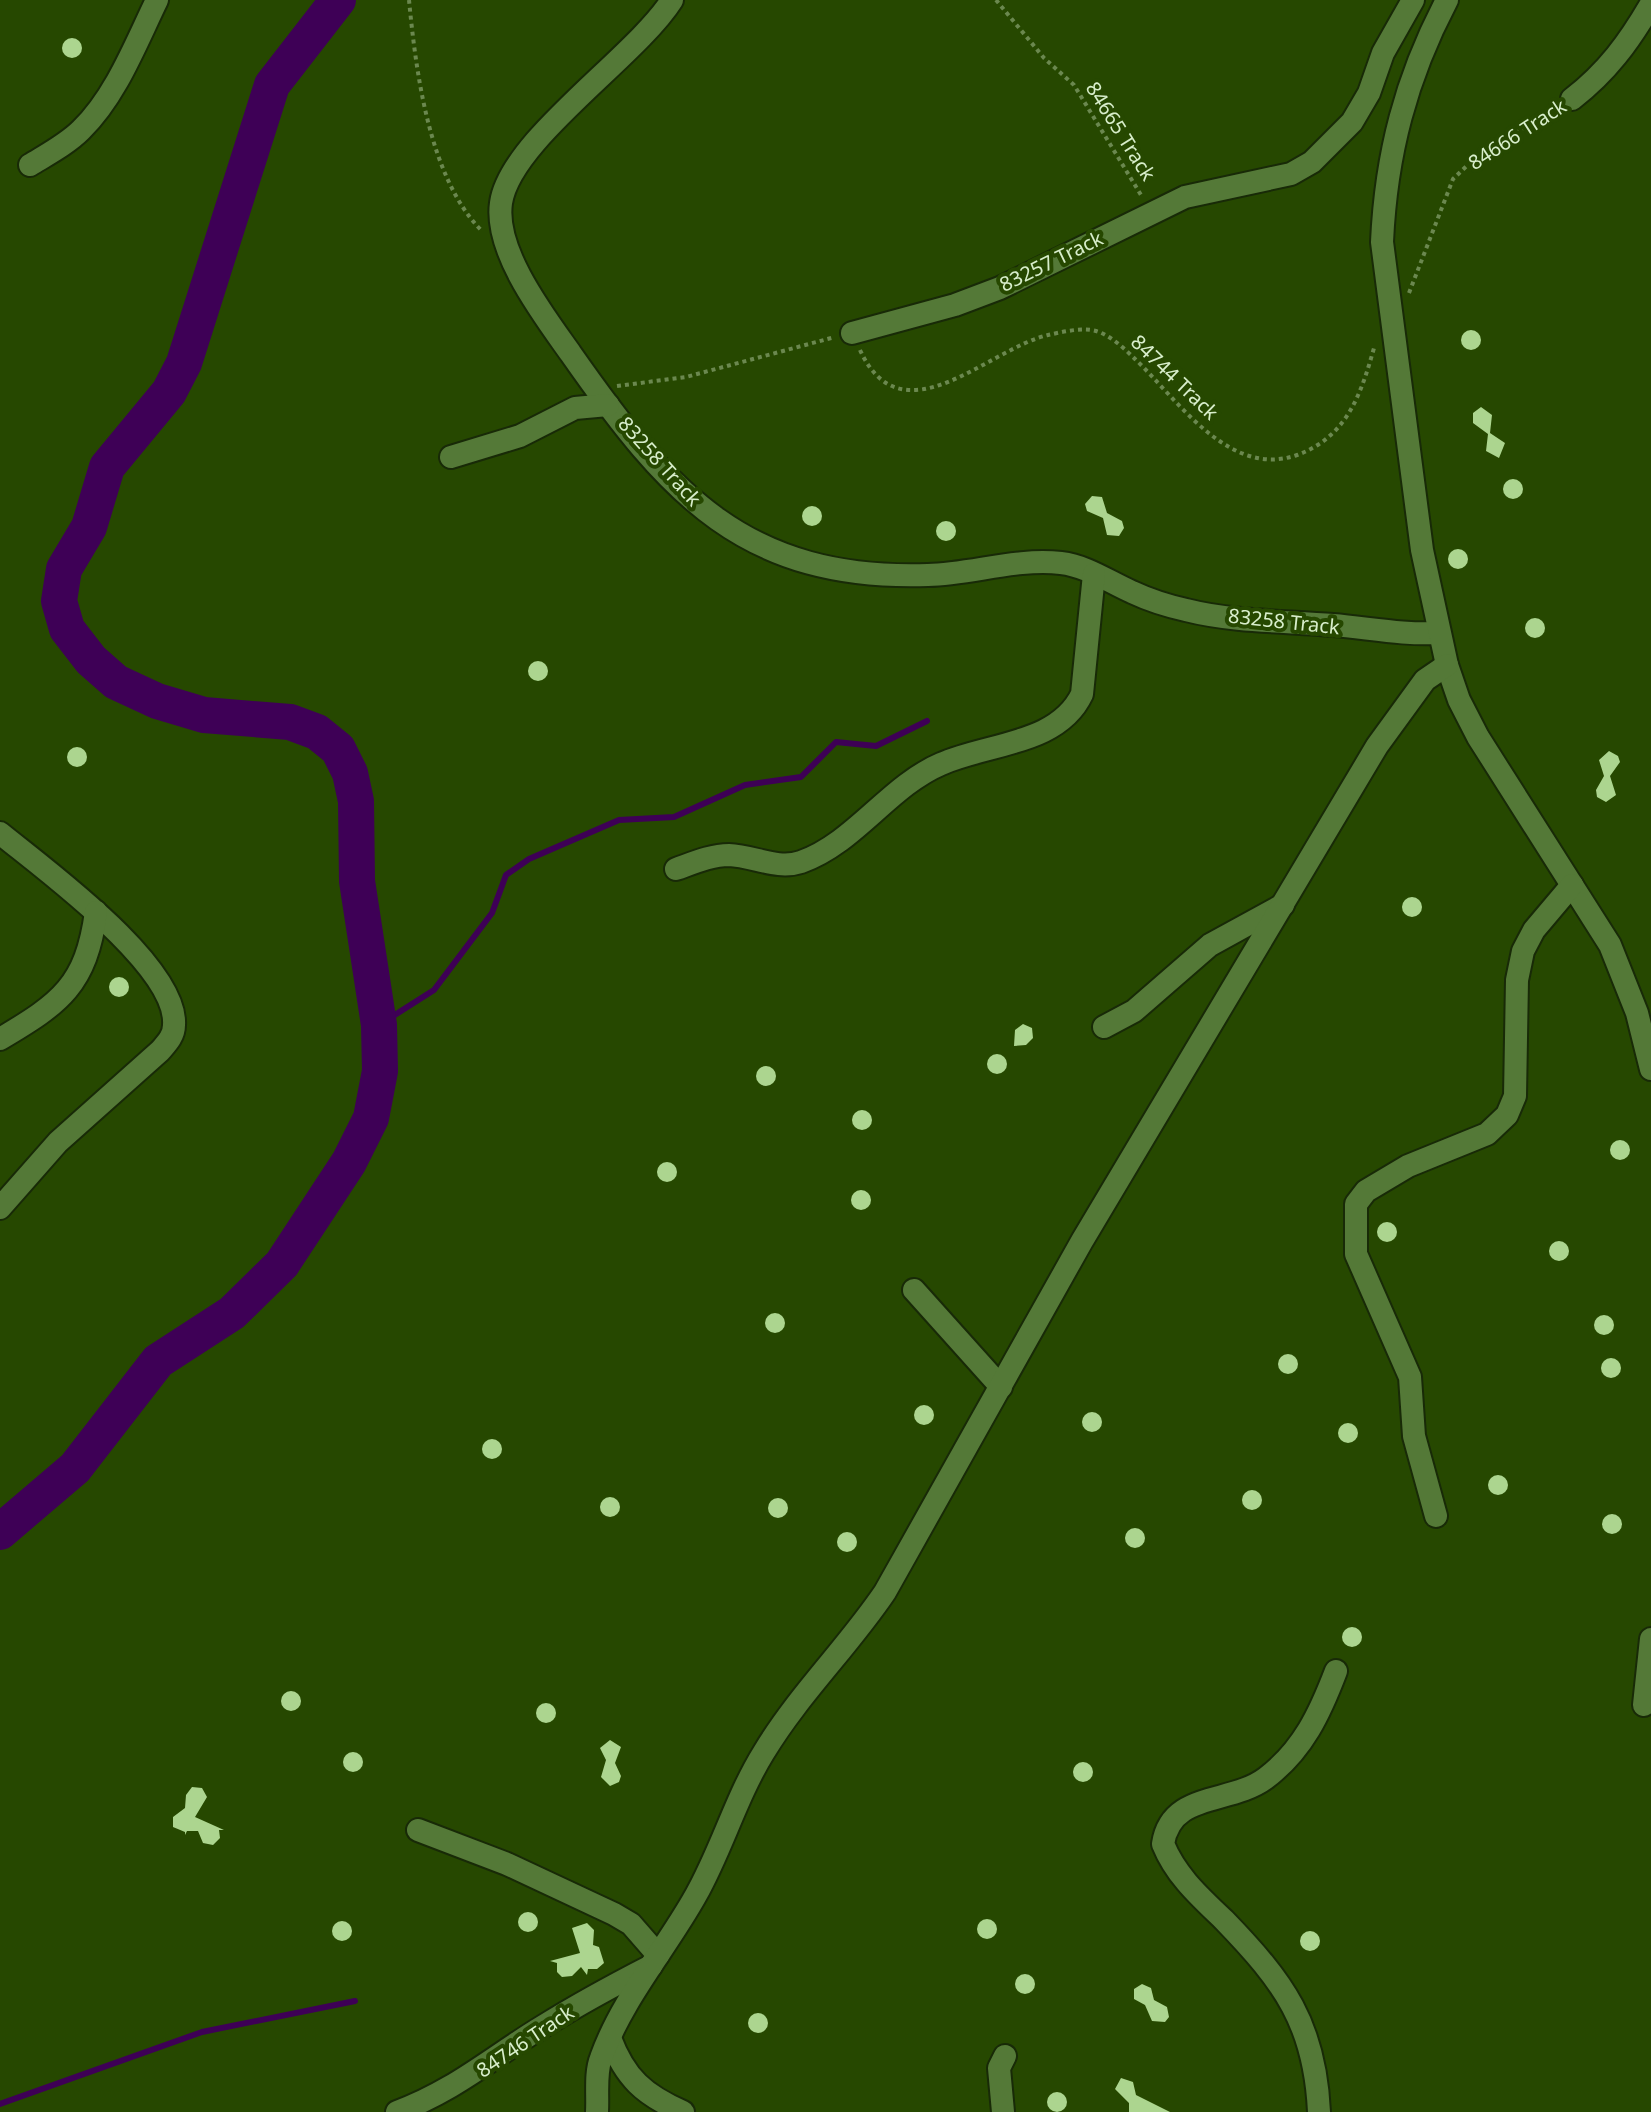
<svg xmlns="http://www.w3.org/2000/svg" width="1651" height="2112" font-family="'Noto Sans',sans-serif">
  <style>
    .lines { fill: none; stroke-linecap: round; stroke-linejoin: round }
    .stream { stroke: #3e0056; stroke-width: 6 }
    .river { stroke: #3e0056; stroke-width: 36 }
    .building { fill: #acd58f }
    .minor-casing { stroke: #182a07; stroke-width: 26 }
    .path { stroke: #6b884f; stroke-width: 4; stroke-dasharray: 4 4; stroke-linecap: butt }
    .minor { stroke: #547937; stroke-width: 22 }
    .labels { text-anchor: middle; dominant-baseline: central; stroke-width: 8; stroke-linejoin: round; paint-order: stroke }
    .street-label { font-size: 20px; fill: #d8eecb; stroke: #264800 }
  </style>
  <rect width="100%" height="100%" fill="#264800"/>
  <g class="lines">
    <g class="stream">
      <path d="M379,1025L434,990L492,913L506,875L529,859L619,820L674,817L745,785L801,777L836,742L876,746L927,721"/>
      <path d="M0,2104L202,2032L355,2001"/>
    </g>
    <path class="river" d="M0,1532L75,1468L158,1361L232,1313L282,1264L349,1162L371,1118L380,1071L379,1025L357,881L356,801L350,773L338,749L317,732L290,722L204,715L157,701L116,682L91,660L67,629L59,601L64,569L89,527L107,467L169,392L184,363L272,85L338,0"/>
  </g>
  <g class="building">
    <circle cx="72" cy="48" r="10"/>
    <circle cx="1471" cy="340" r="10"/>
    <path d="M1481,407L1492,415L1490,433L1505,443L1499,458L1486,451L1488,434L1473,423V413Z"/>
    <circle cx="1513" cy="489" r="10"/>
    <path d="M1092,496L1102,497L1107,513L1122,521L1124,528L1119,536L1107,535L1103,518L1087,511L1085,504Z"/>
    <circle cx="812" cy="516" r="10"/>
    <circle cx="946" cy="531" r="10"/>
    <circle cx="1458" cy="559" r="10"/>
    <circle cx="1535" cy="628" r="10"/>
    <circle cx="538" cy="671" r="10"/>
    <circle cx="77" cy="757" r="10"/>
    <path d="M1609,751L1618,756L1620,762L1610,776L1616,795L1606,802L1597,797L1596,790L1604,776L1599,760Z"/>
    <circle cx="1412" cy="907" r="10"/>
    <circle cx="119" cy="987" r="10"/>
    <path d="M1023,1024L1032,1028L1033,1038L1026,1045L1014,1046L1015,1030Z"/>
    <circle cx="997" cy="1064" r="10"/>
    <circle cx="766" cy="1076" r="10"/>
    <circle cx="862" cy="1120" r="10"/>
    <circle cx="1620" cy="1150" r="10"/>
    <circle cx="667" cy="1172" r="10"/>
    <circle cx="861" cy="1200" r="10"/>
    <circle cx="1387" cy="1232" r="10"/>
    <circle cx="1559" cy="1251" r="10"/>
    <circle cx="775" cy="1323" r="10"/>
    <circle cx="1604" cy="1325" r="10"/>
    <circle cx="1288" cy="1364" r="10"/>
    <circle cx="1611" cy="1368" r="10"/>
    <circle cx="924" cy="1415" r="10"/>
    <circle cx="1092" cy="1422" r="10"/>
    <circle cx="1348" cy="1433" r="10"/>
    <circle cx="492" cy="1449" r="10"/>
    <circle cx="1498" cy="1485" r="10"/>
    <circle cx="1252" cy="1500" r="10"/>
    <circle cx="610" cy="1507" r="10"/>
    <circle cx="778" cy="1508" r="10"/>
    <circle cx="1612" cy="1524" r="10"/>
    <circle cx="1135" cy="1538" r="10"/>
    <circle cx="847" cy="1542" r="10"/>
    <circle cx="1352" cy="1637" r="10"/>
    <circle cx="291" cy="1701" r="10"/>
    <circle cx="546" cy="1713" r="10"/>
    <path d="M610,1740L621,1747L615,1763L621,1776L619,1782L610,1786L601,1777L606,1760L600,1748Z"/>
    <circle cx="353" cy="1762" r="10"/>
    <circle cx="1083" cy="1772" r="10"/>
    <path d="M192,1787L202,1788L207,1797L195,1817L224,1830H219L220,1838L213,1845L203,1843L198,1831H187L185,1835V1832L173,1827V1817L185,1808L186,1795Z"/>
    <circle cx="528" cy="1922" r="10"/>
    <circle cx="987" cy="1929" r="10"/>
    <circle cx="342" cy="1931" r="10"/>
    <path d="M587,1923L594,1930L593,1945L599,1947L604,1963L597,1969H588L587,1975L581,1967L572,1976L562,1977L557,1972V1963L550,1961L580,1953L572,1928Z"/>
    <circle cx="1310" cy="1941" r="10"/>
    <circle cx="1025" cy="1984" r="10"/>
    <path d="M1142,1984L1151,1988L1154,2000L1167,2007L1169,2017L1165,2022L1152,2021L1145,2005L1134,1999V1989Z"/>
    <circle cx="758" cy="2023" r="10"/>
    <path d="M1121,2078L1133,2082L1136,2095L1170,2112H1129V2103L1115,2089Z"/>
    <circle cx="1057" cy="2102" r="10"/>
  </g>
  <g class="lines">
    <defs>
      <g id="minor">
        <path d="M672,0C635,58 510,140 501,203C494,251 544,316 571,354C669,494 745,581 928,575C972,574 1016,558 1061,563C1087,566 1109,582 1132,592C1149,600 1168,606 1186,610C1233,622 1285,621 1333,625C1369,628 1403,635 1439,633"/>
        <path d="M1447,0C1406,78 1386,154 1382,242L1422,550L1447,665L1459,700L1478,737L1610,945L1637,1013L1651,1069"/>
        <path d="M1572,99C1607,72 1629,42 1651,4"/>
        <path d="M30,165C48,154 67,144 81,130C116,96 136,43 157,0"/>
        <path d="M852,333L955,305L1000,288L1185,197L1291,174L1312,162L1352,122L1369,93L1383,53L1413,0"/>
        <path d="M451,457L520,436L575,408L608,405"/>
        <path d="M0,833C44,869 178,966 174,1025C174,1036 167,1043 160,1051L58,1142L0,1208"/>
        <path d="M676,869C693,863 711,855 729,855C754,856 777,870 801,862C855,843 889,786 941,764C988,743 1058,745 1082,694L1094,574"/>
        <path d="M1104,1027L1134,1011L1210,945L1283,905"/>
        <path d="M0,1039C61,1003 86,985 96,912"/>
        <path d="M914,1290L1001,1387"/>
        <path d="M1436,1516L1414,1436L1410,1377L1356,1254V1204L1366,1191L1408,1166L1487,1134L1507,1115L1515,1096L1517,980L1523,951L1534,930L1572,885"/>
        <path d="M1644,1705L1651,1639"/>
        <path d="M418,1830L507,1864L614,1914L631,1924L658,1955"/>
        <path d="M610,2038C625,2078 644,2095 683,2112"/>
        <path d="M397,2112C454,2091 491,2058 542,2027C577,2005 614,1985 651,1966"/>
        <path d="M597,2112C598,2095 595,2073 601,2058C622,1999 666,1949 696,1895C722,1849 736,1797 764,1752C799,1694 848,1647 885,1592L1082,1241L1377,746L1425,680L1447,665"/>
        <path d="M1003,2112L999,2068L1005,2056"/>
        <path d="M1319,2112C1315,2024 1284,1982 1224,1920C1200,1897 1176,1876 1163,1844C1171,1791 1230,1805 1266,1778C1303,1750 1320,1713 1336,1671"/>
      </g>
    </defs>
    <use href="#minor" class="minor-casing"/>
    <g class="path">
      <path d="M409,0C416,72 429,177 481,230"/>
      <path d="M996,0L1044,58L1074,85L1141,195"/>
      <path d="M1409,293L1453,179L1476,157L1555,109"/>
      <path d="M860,350C902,442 988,349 1048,335C1062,332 1082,327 1096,331C1110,335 1125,349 1135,359C1178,400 1229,479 1297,455C1347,437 1361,394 1374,348"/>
      <path d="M617,386L686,377L835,337"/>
    </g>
    <use href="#minor" class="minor"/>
  </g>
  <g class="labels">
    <g class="street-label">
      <text transform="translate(1121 131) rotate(58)">84665 Track</text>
      <text transform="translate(1517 134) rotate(-33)">84666 Track</text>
      <text transform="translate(1051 261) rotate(-26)">83257 Track</text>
      <text transform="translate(1175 377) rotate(44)">84744 Track</text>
      <text transform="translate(660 461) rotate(48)">83258 Track</text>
      <text transform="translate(1284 621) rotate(6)">83258 Track</text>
      <text transform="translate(525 2041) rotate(-34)">84746 Track</text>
    </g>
  </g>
</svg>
